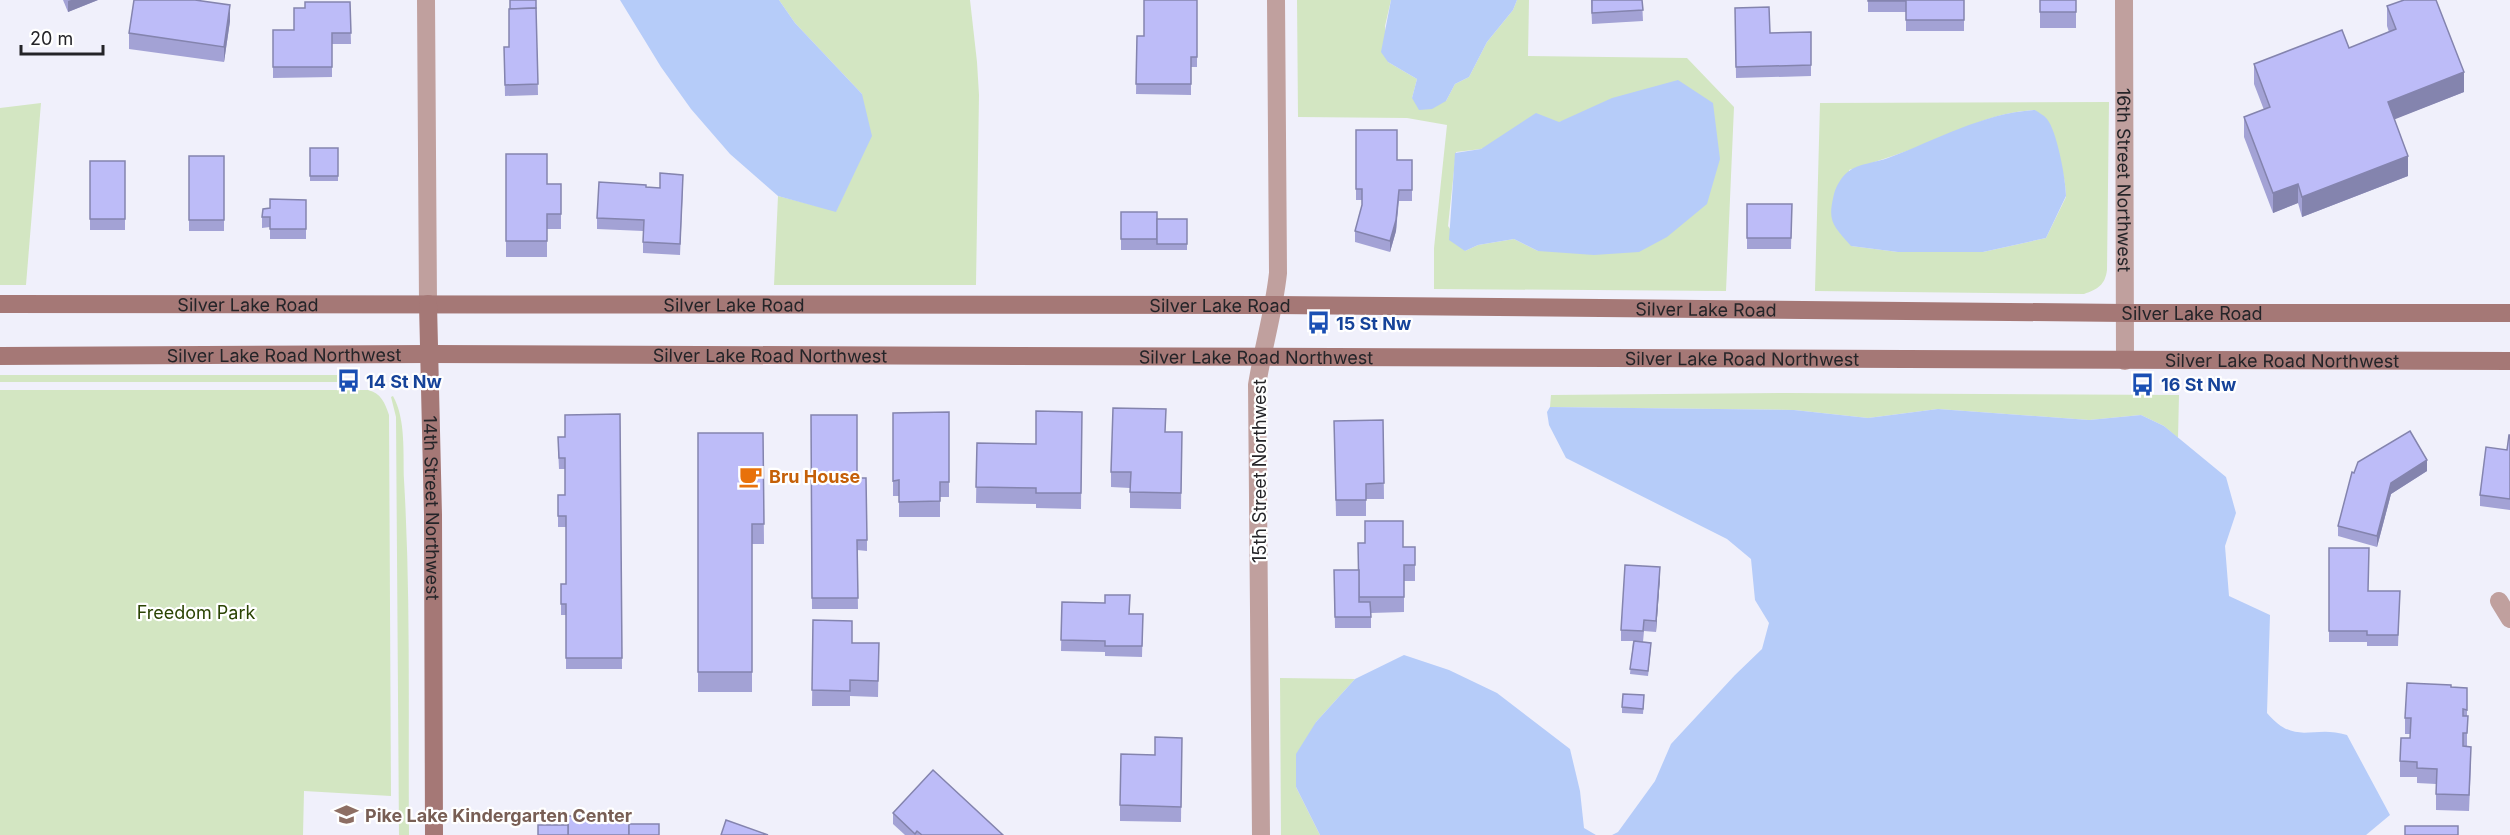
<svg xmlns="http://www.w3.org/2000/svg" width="2510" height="835" font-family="Inter,sans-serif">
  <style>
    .green { fill: #d3e6c2; fill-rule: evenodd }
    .water { fill: #b6ccf9 }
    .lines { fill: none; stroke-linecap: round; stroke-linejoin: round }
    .street { stroke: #c0a09e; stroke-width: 18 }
    .secondary { stroke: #a57876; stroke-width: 18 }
    .wall { fill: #a3a2d5 }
    .shaded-wall { fill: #8484ae }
    .building { fill: #bdbcf8; stroke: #8484ae; stroke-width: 1.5 }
    .labels { text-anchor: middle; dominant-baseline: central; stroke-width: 4.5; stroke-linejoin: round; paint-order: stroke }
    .street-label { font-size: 18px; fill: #242428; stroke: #fff }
    .transit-label { font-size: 18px; font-weight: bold; fill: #164399; stroke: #fff; text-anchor: start }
    .food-label { font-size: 18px; font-weight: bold; fill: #c56008; stroke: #fff; text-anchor: start }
    .park-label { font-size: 18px; fill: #2a4303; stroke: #fff }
    .education-label { font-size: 18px; font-weight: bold; fill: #785e54; stroke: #fff; text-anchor: start }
  </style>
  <rect width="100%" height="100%" fill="#f0f0fb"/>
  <g class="green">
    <path d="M779,0H970L977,62L979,95L976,285H774L778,196L836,211L851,179L862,94L795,23Z"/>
    <path d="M1297,0H1391L1385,26L1388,62L1417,79L1412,98L1446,101L1455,84L1469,77L1487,42L1513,10L1517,0H1529L1528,56L1687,58L1734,107L1726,291L1434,289V248L1447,125L1407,118L1298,117ZM1577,116L1538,251L1514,239L1478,245L1465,251L1448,226L1456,152L1481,149Z"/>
    <path d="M2109,102L2107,270C2105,285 2098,289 2084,294L1815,291L1820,103ZM2035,110C2049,138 2066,165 2066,197L2046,238L1983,252H1898L1851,246L1849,170C1878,161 1906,152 1933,141C1971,126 1993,113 2035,110Z"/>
    <path d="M41,103L26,285H0V108Z"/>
    <rect x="0" y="375" width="343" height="7"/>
    <path d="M0,390H368C381,393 385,403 389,415L391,796L304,791L303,835H0Z"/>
    <path d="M1786,393L2179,395L2178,438L2164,426L2141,415L2089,420L1938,409L1868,418L1794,410L1550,407L1551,395Z"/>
    <path d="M393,396C406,419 403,454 404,480C411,598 408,717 409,835H399L396,417L391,397Z"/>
    <path d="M1280,678L1355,679L1316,722L1296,787L1320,835H1281Z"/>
  </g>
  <g class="water">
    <path d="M620,0H779L795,23L862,94L872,136L836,212L778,196L730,154L691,109L661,67Z"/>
    <path d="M1391,0H1517L1513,10L1487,42L1469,77L1455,84L1446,101L1432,109L1419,110L1412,98L1417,79L1388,62L1381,52Z"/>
    <path d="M1678,80L1713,103L1720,159L1707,204L1667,237L1639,252L1594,255L1538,251L1514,239L1478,245L1465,251L1449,240L1455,153L1481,149L1536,113L1559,122L1612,98Z"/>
    <path d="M2035,110C2039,113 2044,115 2047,119C2057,131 2066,180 2066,196L2046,238L1983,252H1898L1851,246C1833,225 1827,222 1834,194C1836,186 1842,176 1849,171C1858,164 1877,162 1888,158C1937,140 1983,113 2035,110Z"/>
    <path d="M1550,407L1794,410L1868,418L1938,409L2089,420L2141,415L2164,426L2226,477L2236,513L2225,546L2229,596L2270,615L2267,713C2296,747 2312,724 2347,735L2390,815L2366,835H1612L1618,832L1655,781L1671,744L1735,675L1762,649L1769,623L1755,600L1751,559L1727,539L1566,458L1549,425L1547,412Z"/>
    <path d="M1404,655L1449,670L1497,693L1570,749L1580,791L1584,828L1596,835H1320L1296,787V754L1316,722L1355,679Z"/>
  </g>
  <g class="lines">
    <g class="street">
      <path d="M426,0L428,304"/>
      <path id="s1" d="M2124,0L2125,361"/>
      <path d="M2499,601L2510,619"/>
      <path d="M1261,835L1257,385C1263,347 1274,311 1278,273L1276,0"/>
    </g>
    <g class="secondary">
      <path id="s2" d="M0,304L1275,305L2126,313H2510"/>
      <path id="s3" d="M428,304L433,515L434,835"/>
      <path id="s4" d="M0,356L429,354L2510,361"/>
    </g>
  </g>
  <g class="wall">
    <path d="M63,0H98L68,12Z"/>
    <path d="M536,0L538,95L505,96L504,47H509L510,9Z"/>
    <path d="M1197,0V67H1191V95L1136,94L1137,36H1144Z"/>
    <path d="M1591,0H1642L1643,21L1592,24Z"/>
    <path d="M1868,0H1964V31H1906V12H1868Z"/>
    <rect x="2040" y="0" width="36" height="28"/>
    <path d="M350,2L351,44H332V77L273,78V30H294L305,8Z"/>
    <path d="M2387,6L2464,92L2394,119L2408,176L2302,217L2298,203L2273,213L2244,137V117L2264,110L2254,84V64L2349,48L2389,32L2387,26Z"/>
    <path d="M1735,8L1770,33L1811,32V76L1736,78Z"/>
    <path d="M230,21L224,62L129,49V33Z"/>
    <path d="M1356,130L1397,160H1412V201H1399L1396,231L1390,252L1355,242V231L1362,207V200H1356Z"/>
    <rect x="310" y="148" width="28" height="33"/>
    <path d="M506,154L547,184H561V229H547V257H506Z"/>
    <rect x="189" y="156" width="35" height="75"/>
    <rect x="90" y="161" width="35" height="69"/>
    <path d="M683,186L680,255L643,253V231L597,229V218L646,187L660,188Z"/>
    <path d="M306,200V239H270V227L262,228V217L270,208Z"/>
    <path d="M1747,204H1792L1791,249H1747Z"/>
    <path d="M1121,212L1157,219H1187V250H1121Z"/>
    <path d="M949,412V497H940V517H899V496H893V413Z"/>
    <path d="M1082,412L1081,509L1036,508V504L976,503L977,443L1036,444Z"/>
    <path d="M620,414L622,669H566V615H561V595L566,584V527H558V495H565V469H559L558,448L565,437Z"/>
    <path d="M811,415L857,478L867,540V551L857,550L858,609H812Z"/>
    <path d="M1383,420L1384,499H1366V516H1336L1334,421Z"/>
    <path d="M1166,432H1182L1181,509L1130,508V488L1111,487V472Z"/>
    <path d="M698,433H763L764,544H752V692H698Z"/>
    <path d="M2510,435V510L2480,506V495L2507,450Z"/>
    <path d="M2427,471L2391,494L2377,547L2338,536V526L2354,473Z"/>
    <path d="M1403,547H1415V581H1404V612L1371,613V628H1335L1334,570L1359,575Z"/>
    <path d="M2329,548L2368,591H2400L2398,646H2367V642H2329Z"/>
    <path d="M1660,577L1656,632L1644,631L1643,642L1651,648L1648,676L1630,674L1633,641H1621V630Z"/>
    <path d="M1062,602L1130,614H1143L1142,657L1105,656V652L1061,651Z"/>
    <path d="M813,620L852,643H879L878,697L850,696V706H812Z"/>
    <path d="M2451,687L2467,688V747L2471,762L2469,811L2436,810V784L2417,783V777H2400V761L2410,738V734H2405V718Z"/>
    <path d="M1644,701L1643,714L1622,713V707Z"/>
    <path d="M1182,738L1181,822L1120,821V805L1155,755Z"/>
    <path d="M893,813L1003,835H905L893,824Z"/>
  </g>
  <g class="shaded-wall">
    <path d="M71,0H98L68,12V1Z"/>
    <path d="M230,5V21L224,62V47Z"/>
    <path d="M2464,72V92L2388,122V102Z"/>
    <path d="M2408,156V176L2302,217V197Z"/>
    <path d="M2298,184V203L2273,213V193Z"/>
    <path d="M1399,190L1396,231L1390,252V241Z"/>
    <path d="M2427,460V471L2391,494L2377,547V536L2391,483Z"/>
    <path d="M1660,567V577L1656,632V621Z"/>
  </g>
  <g class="building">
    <path d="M134,0H195L230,5L224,47L129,33Z"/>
    <path d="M510,0H536V8L510,9Z"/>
    <path d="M1144,0H1197V57H1191V84H1136L1137,36H1144Z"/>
    <path d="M1592,0H1642L1643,10L1592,13Z"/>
    <path d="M1868,0H1964V20H1906V1H1868Z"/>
    <rect x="2040" y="0" width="36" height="12"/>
    <path d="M2404,0H2436L2464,72L2388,102L2408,156L2302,197L2298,184L2273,193L2244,117L2270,107L2254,64L2342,30L2349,48L2396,29L2387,6Z"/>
    <path d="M305,2H350L351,33H332V67H273V30H294V8H305Z"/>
    <path d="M1769,7L1770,33L1811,32V65L1736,67L1735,8Z"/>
    <path d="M536,8L538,84L505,85L504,47H509V9Z"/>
    <path d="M1356,130H1397V160H1412V190H1399L1396,220L1390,241L1355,231L1362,205V189H1356Z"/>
    <rect x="310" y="148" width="28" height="28"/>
    <path d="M506,154H547V184H561V214H547V241H506Z"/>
    <rect x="189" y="156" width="35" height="64"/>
    <rect x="90" y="161" width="35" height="58"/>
    <path d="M660,173L683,175L680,244L643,242L644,220L597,218L599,182L646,185V187L660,188Z"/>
    <path d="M270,199L306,200V229H270V217H262L263,209L270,208Z"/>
    <path d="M1747,204H1792L1791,238H1747Z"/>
    <rect x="1121" y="212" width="36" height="27"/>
    <rect x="1157" y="219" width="30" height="25"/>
    <path d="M1113,408L1166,409L1165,432H1182L1181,493L1130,492L1131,472H1111Z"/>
    <path d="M1036,411L1082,412L1081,493H1036V488L976,487L977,443L1036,444Z"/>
    <path d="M949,412V482H940V501L899,502V480L893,481V413Z"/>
    <path d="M620,414L622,658H566V604H561V584H566V516H558V495H565V458H559L558,437H565V415Z"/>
    <path d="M811,415H857V478H866L867,540H857L858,598H812Z"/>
    <path d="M1383,420L1384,483L1366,484V500H1336L1334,421Z"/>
    <path d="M2410,431L2427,460L2391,483L2377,536L2338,526L2352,472L2354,473L2358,462Z"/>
    <path d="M698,433H763L764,524H752V672H698Z"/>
    <path d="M2509,435H2510V499L2480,495L2486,447L2507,450Z"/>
    <path d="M1365,521H1403V547H1415V565H1404V597H1359L1358,543H1365Z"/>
    <path d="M2329,548H2369L2368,591H2400L2398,635H2367V631H2329Z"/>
    <path d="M1625,565L1660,567L1656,621L1644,620L1643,631L1621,630Z"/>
    <path d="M1334,570H1359V602H1370L1371,617H1335Z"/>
    <path d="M1105,595H1130L1129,614H1143L1142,646H1105V641L1061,640L1062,602L1105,603Z"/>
    <path d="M813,620L852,621V643H879L878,681L850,680V691L812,690Z"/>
    <path d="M1634,641L1651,643L1648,671L1630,669Z"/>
    <path d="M2407,683L2451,685V687L2467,688V710L2463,709V716H2468L2467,733H2463V746L2471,747L2469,795L2436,794L2437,769L2417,768V762L2400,761L2401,738H2410L2411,718H2405Z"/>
    <path d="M1623,694L1644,695L1643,709L1622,707Z"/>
    <path d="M1155,737L1182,738L1181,807L1120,805L1121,754L1155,755Z"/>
    <path d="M933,770L1003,835H922L917,831L915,834L893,813Z"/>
    <rect x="568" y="816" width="61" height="19"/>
    <path d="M726,820L768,835H721Z"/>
    <rect x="629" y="824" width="30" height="11"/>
    <rect x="538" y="825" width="30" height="10"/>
    <rect x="2405" y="826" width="53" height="9"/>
  </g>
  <defs>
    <symbol id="bus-bare" viewBox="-9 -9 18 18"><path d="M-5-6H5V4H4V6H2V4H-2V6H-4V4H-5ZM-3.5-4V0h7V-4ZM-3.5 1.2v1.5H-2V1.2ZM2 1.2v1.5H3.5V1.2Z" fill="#1a4fb4" stroke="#fff" stroke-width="2.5" paint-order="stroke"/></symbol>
    <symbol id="cafe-bare" viewBox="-9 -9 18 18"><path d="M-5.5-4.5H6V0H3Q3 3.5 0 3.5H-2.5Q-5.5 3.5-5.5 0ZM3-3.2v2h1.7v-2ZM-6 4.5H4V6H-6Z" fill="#e8710a" stroke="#fff" stroke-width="2.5" paint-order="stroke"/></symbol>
    <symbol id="school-bare" viewBox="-9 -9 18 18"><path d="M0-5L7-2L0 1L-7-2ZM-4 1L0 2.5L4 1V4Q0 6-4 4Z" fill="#8d6e63" stroke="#fff" stroke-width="2.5" paint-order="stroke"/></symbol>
  </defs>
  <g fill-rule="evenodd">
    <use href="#bus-bare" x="1302" y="306" width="33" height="33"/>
    <use href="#bus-bare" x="332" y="364" width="33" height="33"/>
    <use href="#bus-bare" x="2126" y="368" width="33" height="33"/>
    <use href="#cafe-bare" x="734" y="460" width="33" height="33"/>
    <use href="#school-bare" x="330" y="798" width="33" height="33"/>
  </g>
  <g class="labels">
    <g class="street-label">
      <text stroke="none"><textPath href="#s1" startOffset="180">16th Street Northwest</textPath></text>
      <text stroke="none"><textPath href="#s2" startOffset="248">Silver Lake Road</textPath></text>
      <text stroke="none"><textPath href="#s2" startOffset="734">Silver Lake Road</textPath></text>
      <text stroke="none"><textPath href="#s2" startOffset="1220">Silver Lake Road</textPath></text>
      <text stroke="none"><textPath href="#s2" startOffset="1706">Silver Lake Road</textPath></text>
      <text stroke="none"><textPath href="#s2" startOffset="2192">Silver Lake Road</textPath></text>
      <text stroke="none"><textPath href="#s4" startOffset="284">Silver Lake Road Northwest</textPath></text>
      <text stroke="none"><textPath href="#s4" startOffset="770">Silver Lake Road Northwest</textPath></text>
      <text stroke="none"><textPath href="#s4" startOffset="1256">Silver Lake Road Northwest</textPath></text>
      <text stroke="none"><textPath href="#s4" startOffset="1742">Silver Lake Road Northwest</textPath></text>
      <text stroke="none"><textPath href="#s4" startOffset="2282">Silver Lake Road Northwest</textPath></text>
      <text transform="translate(1259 471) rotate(-90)">15th Street Northwest</text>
      <text stroke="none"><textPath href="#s3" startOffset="204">14th Street Northwest</textPath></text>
    </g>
    <g class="transit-label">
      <text x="1336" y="323">15 St Nw</text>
      <text x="366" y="381">14 St Nw</text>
      <text x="2161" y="384">16 St Nw</text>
    </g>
    <g class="food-label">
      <text x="769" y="476">Bru House</text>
    </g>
    <g class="park-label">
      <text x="196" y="612">Freedom Park</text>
    </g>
    <g class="education-label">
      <text x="365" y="815">Pike Lake Kindergarten Center</text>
    </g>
  </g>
  <path d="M21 45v9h82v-9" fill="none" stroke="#242428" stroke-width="3"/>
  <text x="30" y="45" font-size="18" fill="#242428" stroke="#ffffff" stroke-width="4.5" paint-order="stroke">20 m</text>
</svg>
